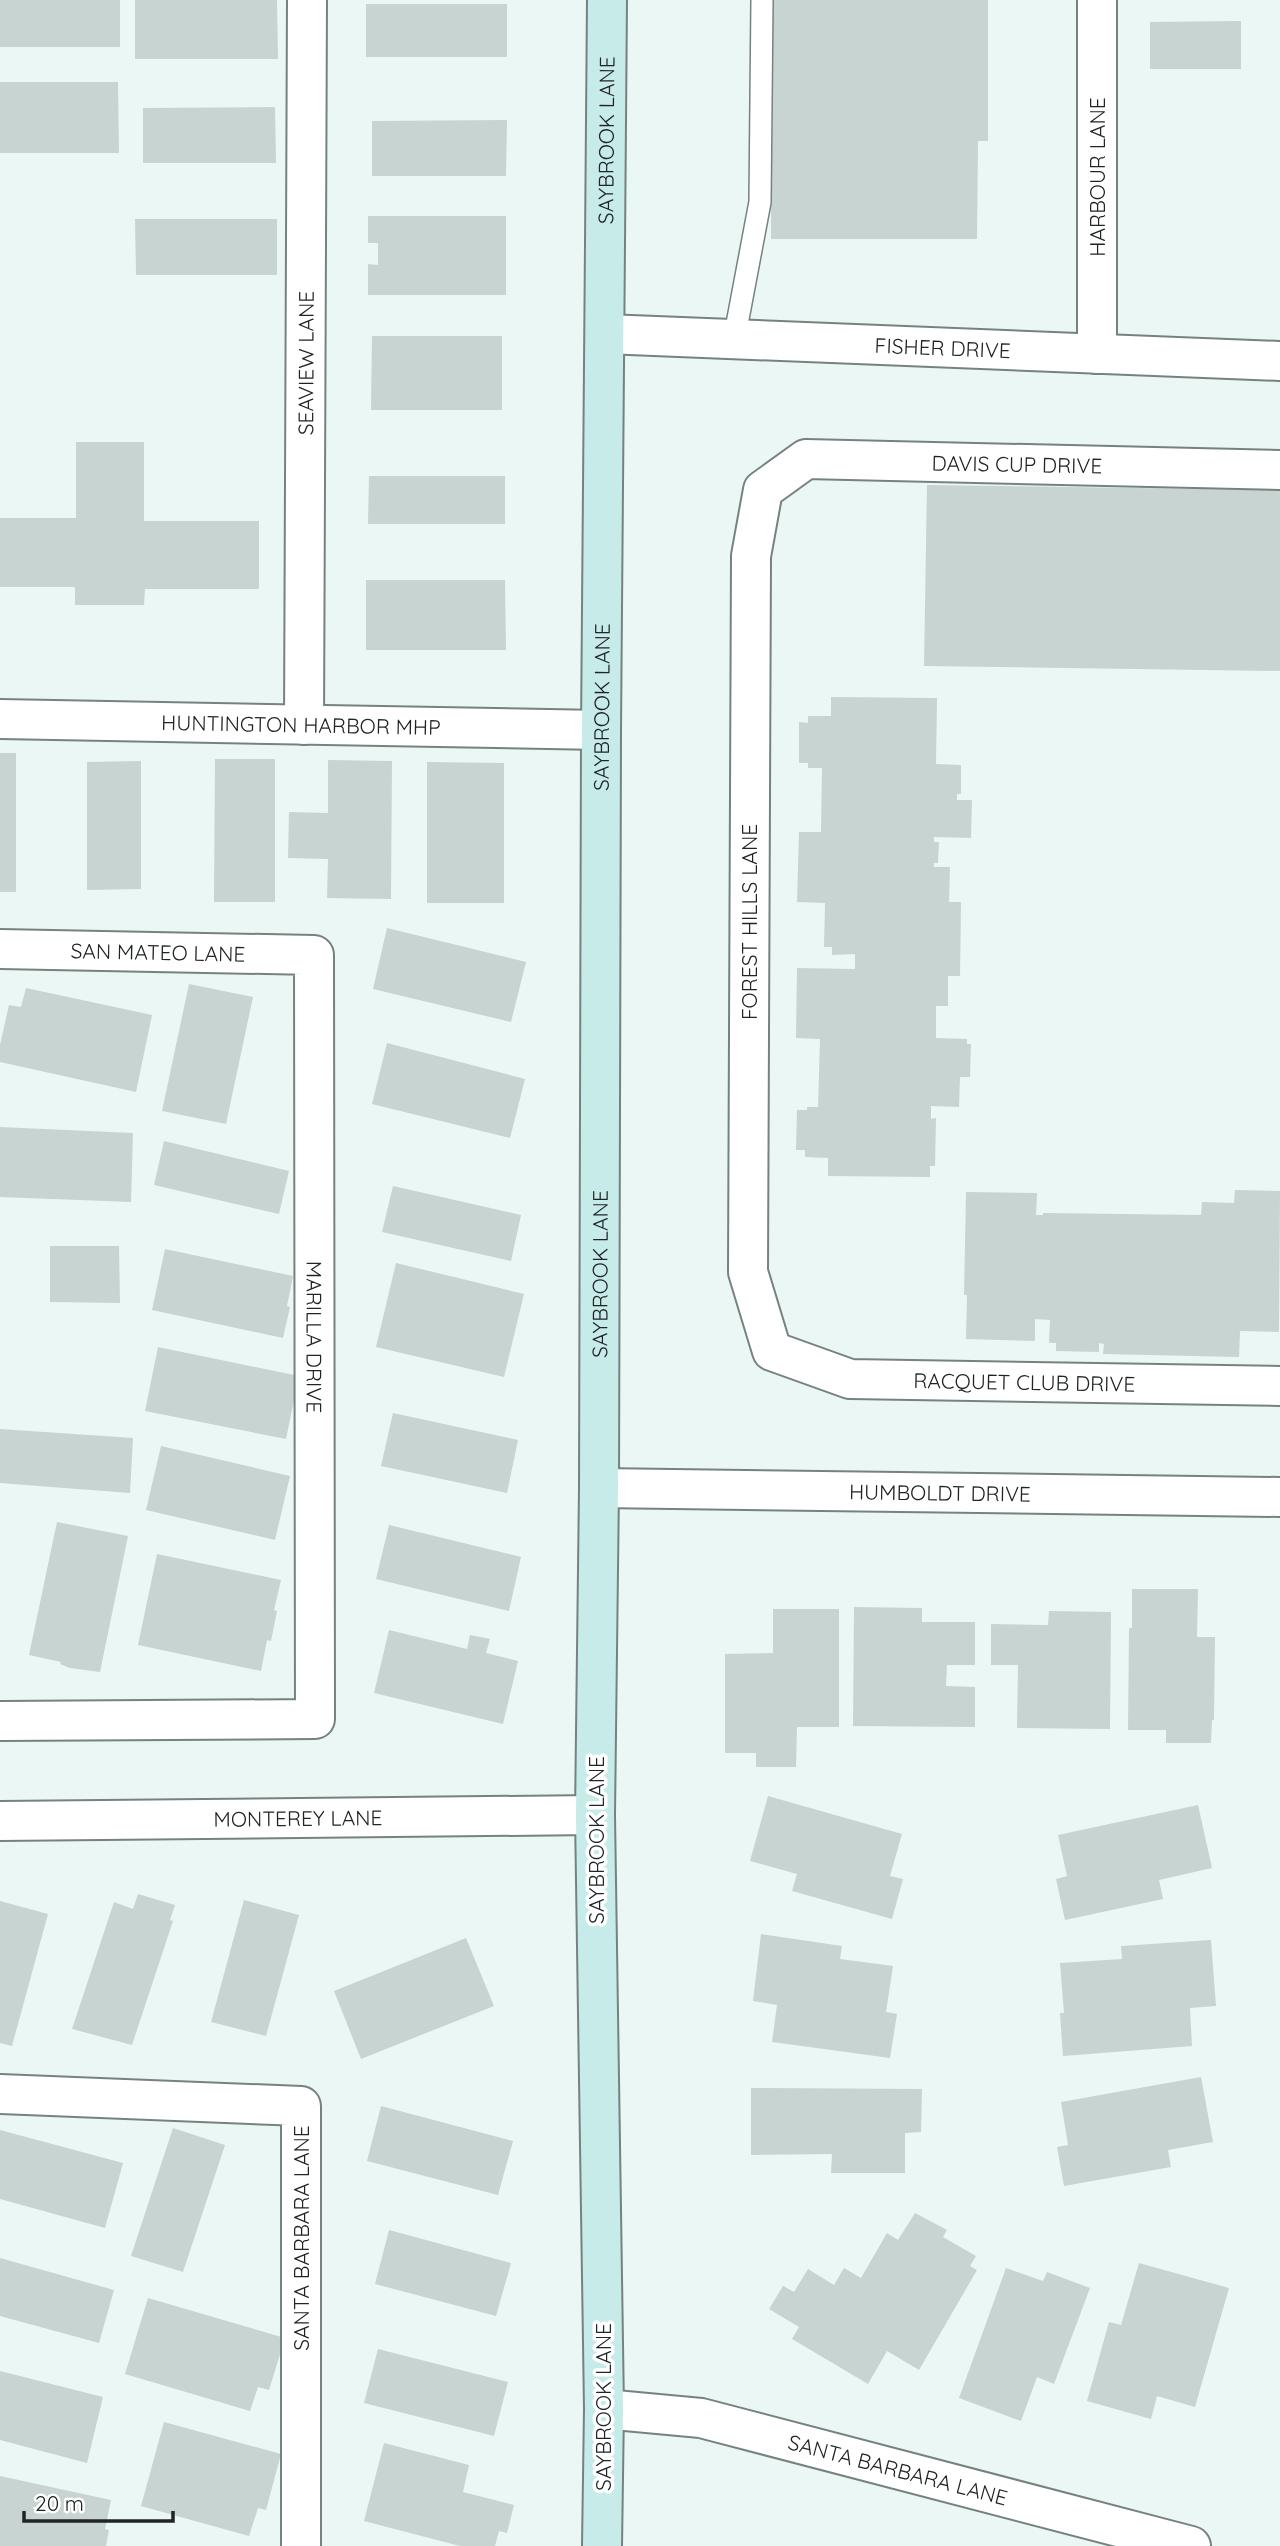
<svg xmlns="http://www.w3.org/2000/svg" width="1280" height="2546" font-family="Quicksand,sans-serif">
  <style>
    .building { fill: #c7d4d2 }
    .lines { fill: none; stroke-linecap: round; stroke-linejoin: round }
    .service-casing { stroke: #768281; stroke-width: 24 }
    .minor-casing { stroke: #768281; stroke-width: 42 }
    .tertiary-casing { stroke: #768281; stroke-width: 42 }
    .secondary-casing { stroke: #768281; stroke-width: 42 }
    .service { stroke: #fff; stroke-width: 21 }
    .minor { stroke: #fff; stroke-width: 38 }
    .tertiary { stroke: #fff; stroke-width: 38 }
    .secondary { stroke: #c6ebe8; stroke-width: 38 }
    .labels { text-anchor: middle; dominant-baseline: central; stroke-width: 7; stroke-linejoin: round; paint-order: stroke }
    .street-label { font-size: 21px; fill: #202424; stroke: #fff }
  </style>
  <rect width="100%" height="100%" fill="#eaf7f5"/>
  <g class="building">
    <rect x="0" y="0" width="120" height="47"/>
    <path d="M135,0H277L278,59H135Z"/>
    <path d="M772,0H988V141H978L977,239H771Z"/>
    <rect x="366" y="4" width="141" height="53"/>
    <path d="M1241,21V69H1150V22Z"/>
    <path d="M0,82H118L119,153H0Z"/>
    <path d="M275,107L276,163H143V108Z"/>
    <path d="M507,120L506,176H372V121Z"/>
    <path d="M368,216H506V295H368V264L378,265V243H368Z"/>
    <path d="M135,219H277V275H136Z"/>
    <path d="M372,336H502V410H371Z"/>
    <path d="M76,442H144V521H259V589H145L144,605H75V587H0V518H76Z"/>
    <path d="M369,476H505V524H368Z"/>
    <path d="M927,485L1280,490V671L924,666Z"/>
    <path d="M366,580H505L506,650H366Z"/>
    <path d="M831,697L937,698L936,764L961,765V794H957V800H972L971,838L934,837V842H939L938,863H934V867H950L949,902H961L960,976H948V1006H936V1038L967,1039V1044H971L970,1077H960L959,1107L931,1106V1119L936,1118L935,1166H930V1177L828,1176V1158L805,1157V1150H796L797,1110H807V1107H818L820,1039L796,1038L797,968L855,969V954L832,955V947H824L825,903L797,902L799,832H821L822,768H808V763H799V722L808,723V716H831Z"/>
    <rect x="0" y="753" width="16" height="139"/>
    <path d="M215,759H275V902H214Z"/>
    <path d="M328,760L392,761L391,899L327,898L328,859L288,858L289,812L328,813Z"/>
    <path d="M141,761V889L87,890V762Z"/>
    <path d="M427,762L504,763V903H427Z"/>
    <path d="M387,928L526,962L511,1022L373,989Z"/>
    <path d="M189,984L253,997L226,1124L162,1111Z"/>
    <path d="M26,988L152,1015L136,1092L0,1062V1045L9,1005L21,1007Z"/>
    <path d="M387,1043L525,1079L510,1138L372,1104Z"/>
    <path d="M0,1127L133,1133L131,1202L0,1197Z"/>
    <path d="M164,1141L289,1171L279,1214L154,1185Z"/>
    <path d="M393,1186L521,1215L511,1261L382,1232Z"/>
    <path d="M1235,1190L1280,1191L1279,1332L1240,1331L1239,1357L1103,1354L1104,1344L1099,1343V1352L1056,1351V1343H1049L1050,1320L1035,1319V1341L966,1339L967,1295H964L966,1192L1037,1193L1036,1215H1043V1213L1201,1215L1202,1202L1234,1203Z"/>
    <path d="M50,1246H119L120,1303L50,1302Z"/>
    <path d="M165,1249L293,1276L287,1306L290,1307L283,1338L152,1310Z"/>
    <path d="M396,1263L524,1294L504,1377L376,1347Z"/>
    <path d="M158,1347L299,1376L286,1439L145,1411Z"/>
    <path d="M393,1413L518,1440L507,1493L381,1466Z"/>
    <path d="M0,1429L133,1438L130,1493L0,1483Z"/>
    <path d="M161,1446L290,1476L275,1540L146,1510Z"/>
    <path d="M57,1522L128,1536L100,1672L70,1668L60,1664L61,1662L29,1655Z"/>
    <path d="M389,1525L521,1557L509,1611L376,1579Z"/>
    <path d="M157,1554L281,1580L274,1610L277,1611L271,1641L267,1640L261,1671L138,1645Z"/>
    <path d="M1132,1589H1198L1197,1637H1215L1214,1720H1212L1211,1743H1166V1730H1128L1129,1628H1132Z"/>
    <path d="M854,1607L922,1608V1622H975V1665H947L946,1686L975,1687V1727L853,1726Z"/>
    <path d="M773,1609H839V1727H797L796,1767H756V1753H725V1654L773,1653Z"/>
    <path d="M1049,1611L1111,1612L1110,1729L1017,1728L1018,1665H991V1624L1048,1625Z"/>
    <path d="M389,1630L467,1649L470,1635L490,1639L486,1653L518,1661L503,1724L374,1693Z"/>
    <path d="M768,1796L902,1834L890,1876L903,1879L892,1919L792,1891L797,1874L750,1861Z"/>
    <path d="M1198,1805L1212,1868L1159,1880L1163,1899L1065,1920L1056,1879L1067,1876L1058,1835Z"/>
    <path d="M138,1894L175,1905L170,1920L173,1921L132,2045L72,2029L114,1902L133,1909Z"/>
    <path d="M244,1900L299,1915L266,2036L211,2022Z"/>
    <path d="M0,1901L48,1914L12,2046L0,2043Z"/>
    <path d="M761,1934L842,1946L840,1959L893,1966L886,2012L897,2014L890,2058L772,2042L777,2005L753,2001Z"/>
    <path d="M466,1938L494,2006L361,2059L334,1991Z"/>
    <path d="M1211,1940L1216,2006L1190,2008L1192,2046L1063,2056L1060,2013H1064L1060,1963L1122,1959L1121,1946Z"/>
    <path d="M1201,2077L1213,2142L1168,2150L1171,2167L1064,2186L1057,2147L1068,2145L1061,2102Z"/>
    <path d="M751,2088L922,2089L921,2132L905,2133V2173H831L832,2154L751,2155Z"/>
    <path d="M381,2106L513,2141L498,2195L367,2161Z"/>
    <path d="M173,2128L225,2145L183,2272L131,2256Z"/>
    <path d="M0,2130L123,2163L105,2228L0,2199Z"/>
    <path d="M915,2213L947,2230L943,2237L976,2256L970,2266L977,2270L919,2370L887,2351L868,2384L792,2339L799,2327L769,2309L783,2286L794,2292L808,2269L834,2285L844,2268L861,2278L887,2233L898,2240Z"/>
    <path d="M389,2230L511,2263L496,2316L375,2284Z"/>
    <path d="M0,2258L114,2290L99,2343L0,2316Z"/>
    <path d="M1139,2263L1229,2288L1195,2407L1157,2396L1151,2419L1087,2401L1109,2322L1121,2325Z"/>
    <path d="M1006,2268L1043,2281L1047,2272L1090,2288L1054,2384L1037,2377L1021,2421L959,2398Z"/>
    <path d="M148,2298L285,2338L269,2390L258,2387L250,2411L125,2374Z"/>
    <path d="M378,2349L508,2382L494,2436L364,2403Z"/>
    <path d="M0,2371L103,2397L87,2463L0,2440Z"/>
    <path d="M164,2422L281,2454L266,2510L258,2508L249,2536L141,2506Z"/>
    <path d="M384,2443L469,2465L463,2492L514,2505L507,2533L499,2531L495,2546H460L364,2521Z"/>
    <path d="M0,2476L111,2500L105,2529L109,2530L106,2546H0Z"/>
  </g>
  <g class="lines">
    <defs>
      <path id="service" d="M734,340L760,202L762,0"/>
      <g id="minor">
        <path id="s1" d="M605,334L1280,361"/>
        <path d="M1097,354V0"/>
        <path id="s2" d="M1280,470L806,459L763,490L751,556L748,1272L772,1351L850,1379L1280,1386"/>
        <path id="s3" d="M0,719L601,730"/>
        <path id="s4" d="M304,725L307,0"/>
        <path id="s5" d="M0,949L314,955L315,1719L0,1721"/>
        <path id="s6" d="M0,1821L595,1815"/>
        <path d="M0,2094L301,2106V2546"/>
        <path id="s7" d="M604,2409L701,2418L1191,2546"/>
      </g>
      <g id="tertiary">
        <path id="s8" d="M599,1488L1280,1497"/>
      </g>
      <g id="secondary">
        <path id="s9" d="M602,2546L604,2409L595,1815L599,1488L601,730L607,0"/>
      </g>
    </defs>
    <use href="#service" class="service-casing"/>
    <use href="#minor" class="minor-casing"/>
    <use href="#tertiary" class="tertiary-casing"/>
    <use href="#secondary" class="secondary-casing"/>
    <use href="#service" class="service"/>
    <use href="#minor" class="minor"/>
    <use href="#tertiary" class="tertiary"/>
    <use href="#secondary" class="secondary"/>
  </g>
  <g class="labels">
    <g class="street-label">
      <text stroke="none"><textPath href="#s9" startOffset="2406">SAYBROOK LANE</textPath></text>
      <text transform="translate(1097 177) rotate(-90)">HARBOUR LANE</text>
      <text stroke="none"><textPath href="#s1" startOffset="338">FISHER DRIVE</textPath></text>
      <text stroke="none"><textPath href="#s4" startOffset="362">SEAVIEW LANE</textPath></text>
      <text transform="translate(1017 464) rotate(1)">DAVIS CUP DRIVE</text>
      <text stroke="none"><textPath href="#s9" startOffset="1839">SAYBROOK LANE</textPath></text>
      <text stroke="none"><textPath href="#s3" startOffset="301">HUNTINGTON HARBOR MHP</textPath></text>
      <text transform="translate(749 922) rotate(-90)">FOREST HILLS LANE</text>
      <text stroke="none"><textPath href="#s5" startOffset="158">SAN MATEO LANE</textPath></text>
      <text stroke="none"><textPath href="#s9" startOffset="1272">SAYBROOK LANE</textPath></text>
      <text stroke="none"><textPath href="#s5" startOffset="696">MARILLA DRIVE</textPath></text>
      <text stroke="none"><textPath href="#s2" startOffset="1650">RACQUET CLUB DRIVE</textPath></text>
      <text stroke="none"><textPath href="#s8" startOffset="341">HUMBOLDT DRIVE</textPath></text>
      <text stroke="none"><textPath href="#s6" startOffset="298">MONTEREY LANE</textPath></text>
      <text transform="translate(596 1840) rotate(-90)">SAYBROOK LANE</text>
      <text transform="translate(301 2238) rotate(-90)">SANTA BARBARA LANE</text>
      <text transform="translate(603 2407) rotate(-90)">SAYBROOK LANE</text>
      <text stroke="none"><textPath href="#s7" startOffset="301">SANTA BARBARA LANE</textPath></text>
    </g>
  </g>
  <path d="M24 2511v10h149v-10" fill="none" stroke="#202424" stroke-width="3.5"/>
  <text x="35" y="2511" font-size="21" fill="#202424" stroke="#ffffff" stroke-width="5" paint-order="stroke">20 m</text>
</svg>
